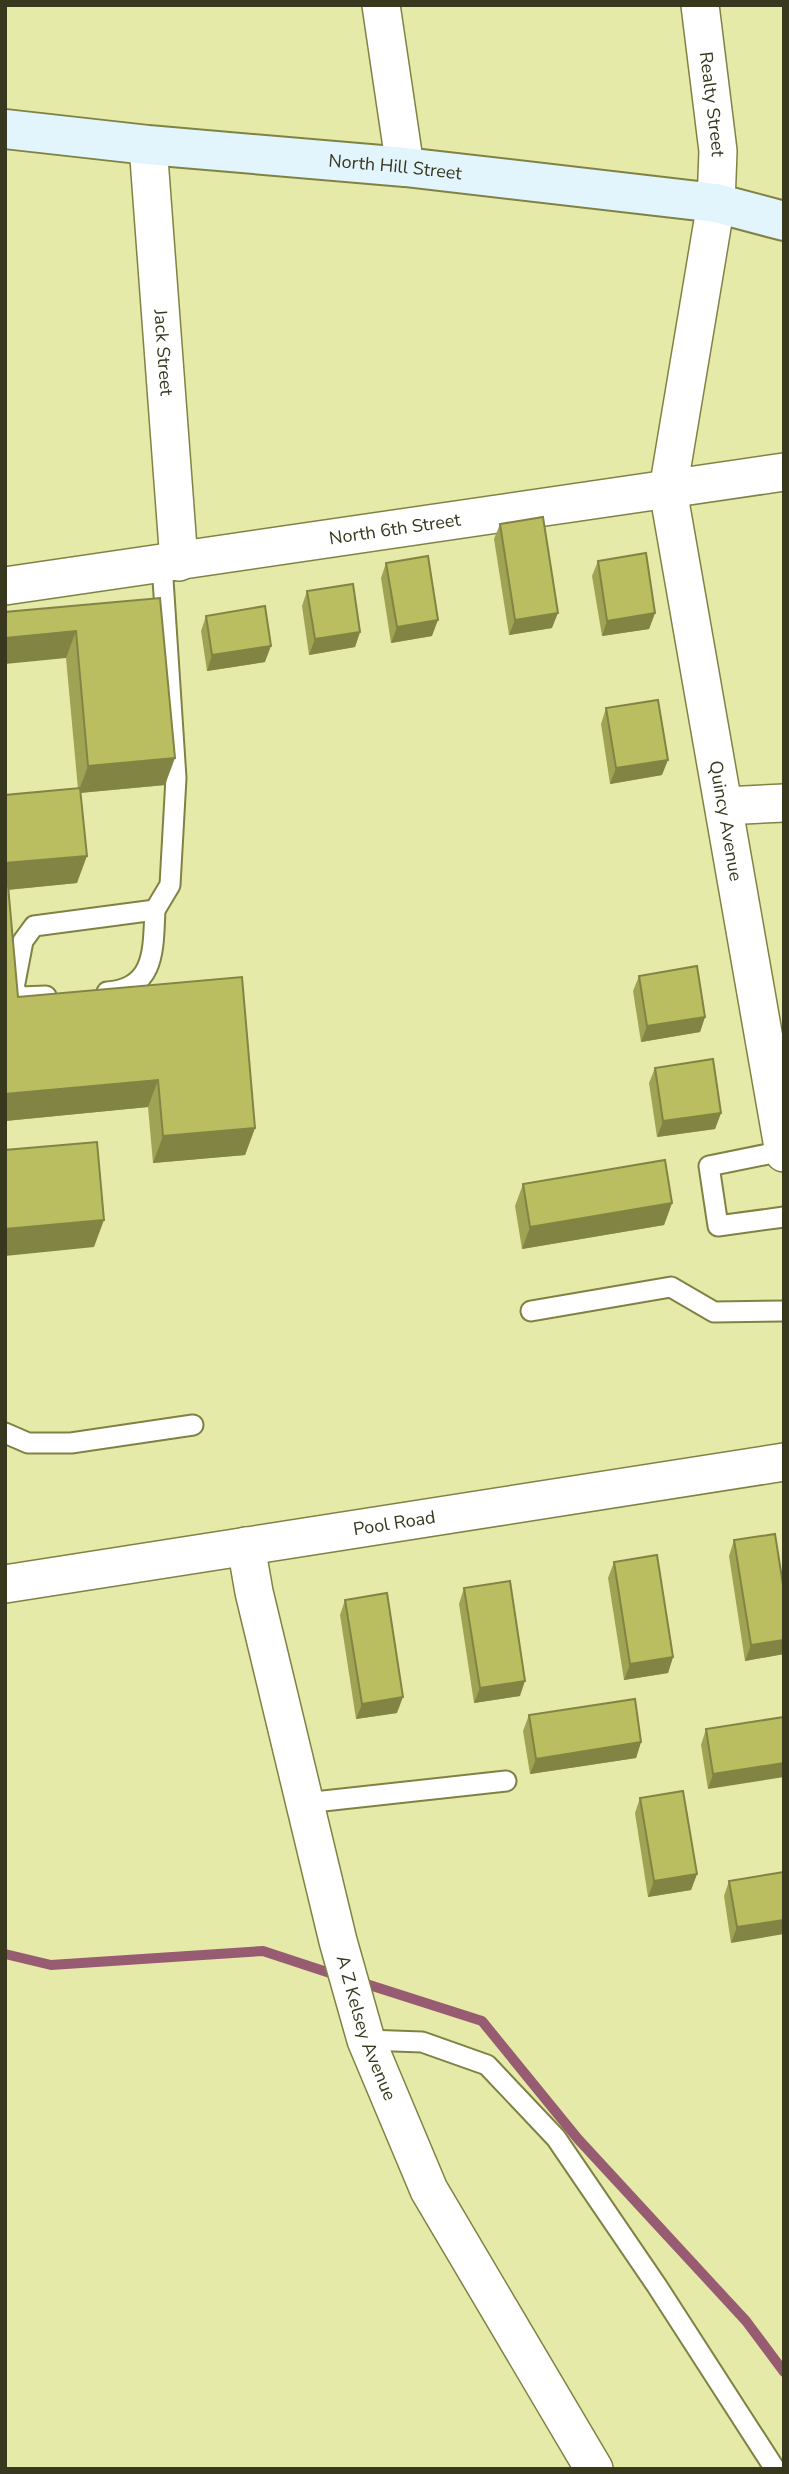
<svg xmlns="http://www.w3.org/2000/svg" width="789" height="2474" font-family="'Nunito Sans',sans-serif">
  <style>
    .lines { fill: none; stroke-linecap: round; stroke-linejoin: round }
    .stream { stroke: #975c71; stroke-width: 10 }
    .lane-casing { stroke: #808244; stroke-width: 23 }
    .street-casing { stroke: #808244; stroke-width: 40 }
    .secondary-casing { stroke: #808244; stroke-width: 42 }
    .lane { stroke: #fff; stroke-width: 19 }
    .street { stroke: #fff; stroke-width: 37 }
    .secondary { stroke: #e2f4fc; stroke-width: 38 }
    .wall { fill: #a0a353 }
    .shaded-wall { fill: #828443 }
    .building { fill: #babd60; stroke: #828443; stroke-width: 2 }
    .labels { text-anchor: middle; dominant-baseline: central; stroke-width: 6; stroke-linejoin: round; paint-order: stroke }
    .street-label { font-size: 18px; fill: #37381e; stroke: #f4f8b5 }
  </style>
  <rect width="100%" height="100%" fill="#e6eaa8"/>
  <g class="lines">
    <g class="stream">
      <path d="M5,1954L51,1965L263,1951L339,1976"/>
      <path d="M360,1982L482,2021L578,2139L746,2321L784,2372"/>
    </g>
    <defs>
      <g id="lane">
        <path d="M107,992C156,989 153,948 155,910"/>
        <path d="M46,996L20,997L14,988L23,941L34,926L155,910L170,885L176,778L162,564"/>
        <path d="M783,1151L709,1166L718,1226L784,1217"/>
        <path d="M531,1311L671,1287L714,1312L784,1311"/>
        <path d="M5,1433L28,1443H71L193,1425"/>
        <path d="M305,1803L506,1781"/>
        <path d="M366,2040L422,2042L487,2065L556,2138L657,2286L775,2469"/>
      </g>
      <g id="street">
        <path d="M381,5L405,167"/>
        <path id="s1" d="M700,5L718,151L716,203L668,490L784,1153"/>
        <path id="s2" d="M148,145L179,562"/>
        <path id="s3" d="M5,586L784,472"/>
        <path d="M724,806L784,803"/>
        <path id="s4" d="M246,1546L254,1592L338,1941L366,2040L429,2190L594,2469"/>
        <path id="s5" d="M5,1584L784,1462"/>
      </g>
      <g id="secondary">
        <path id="s6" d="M5,129L148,145L405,167L716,203L784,221"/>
      </g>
    </defs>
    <use href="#lane" class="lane-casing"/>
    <use href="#street" class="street-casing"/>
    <use href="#secondary" class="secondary-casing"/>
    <use href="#lane" class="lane"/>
    <use href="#street" class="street"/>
    <use href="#secondary" class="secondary"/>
  </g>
  <g class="wall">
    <path d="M500,524L552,628L509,635L494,539Z"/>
    <path d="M598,561L655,613L649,629L602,636L592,576Z"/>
    <path d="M386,563L432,636L391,643L381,578Z"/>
    <path d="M307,591L360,632L355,647L309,655L302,606Z"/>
    <path d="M160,598L165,785L81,793L77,883L8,890L18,997L255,1128L245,1155L153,1163L148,1107L5,1121V795L78,789L66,658L5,612Z"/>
    <path d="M206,616L265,662L207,671L201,631Z"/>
    <path d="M606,708L662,775L610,784L601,724Z"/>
    <path d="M639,976L705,1017L700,1032L641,1042L633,991Z"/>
    <path d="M655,1068L721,1113L715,1129L657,1137L649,1083Z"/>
    <path d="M523,1184L672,1203L664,1225L522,1249L515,1206Z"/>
    <path d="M734,1540L784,1591V1654L745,1661L729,1556Z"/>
    <path d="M614,1562L673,1657L668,1673L624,1680L608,1578Z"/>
    <path d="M464,1588L520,1696L474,1703L459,1604Z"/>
    <path d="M345,1600L397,1713L356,1719L340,1615Z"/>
    <path d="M529,1715L641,1742L636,1758L530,1774L523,1731Z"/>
    <path d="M784,1717L708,1789L701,1745L706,1729Z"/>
    <path d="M640,1798L697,1874L691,1890L648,1897L635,1813Z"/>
    <path d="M784,1872L731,1943L724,1896L729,1881Z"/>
  </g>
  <g class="shaded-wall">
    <path d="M558,613L552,628L509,635L515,620Z"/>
    <path d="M655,613L649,629L602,636L607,621Z"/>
    <path d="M438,620L432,636L391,643L397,627Z"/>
    <path d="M76,631L66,658L5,664V638Z"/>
    <path d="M360,632L355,647L309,655L315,639Z"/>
    <path d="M271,646L265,662L207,671L212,655Z"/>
    <path d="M175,758L165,785L78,793L88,766Z"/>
    <path d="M668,760L662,775L610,784L616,768Z"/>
    <path d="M87,856L77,883L5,890L6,863Z"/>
    <path d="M705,1017L700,1032L641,1042L647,1026Z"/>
    <path d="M158,1080L148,1107L5,1121V1094Z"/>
    <path d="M721,1113L715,1129L657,1137L663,1121Z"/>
    <path d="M255,1128L245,1155L153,1163L163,1136Z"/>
    <path d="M672,1203L664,1225L522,1249L530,1227Z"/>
    <path d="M104,1220L94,1247L5,1256V1229Z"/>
    <path d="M784,1640V1654L745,1661L751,1645Z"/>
    <path d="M673,1657L668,1673L624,1680L630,1664Z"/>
    <path d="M525,1681L520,1696L474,1703L480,1688Z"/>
    <path d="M403,1697L397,1713L356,1719L362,1704Z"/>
    <path d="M641,1742L636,1758L530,1774L536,1759Z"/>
    <path d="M784,1763V1777L708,1789L713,1774Z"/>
    <path d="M697,1874L691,1890L648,1897L654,1881Z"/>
    <path d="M784,1920V1934L731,1943L737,1927Z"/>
  </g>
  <g class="building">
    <path d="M543,517L558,613L515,620L500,524Z"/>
    <path d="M646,553L655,613L607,621L598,561Z"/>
    <path d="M428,556L438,620L397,627L386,563Z"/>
    <path d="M353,584L360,632L315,639L307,591Z"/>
    <path d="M160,598L175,758L88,766L76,631L5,638V612Z"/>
    <path d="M265,606L271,646L212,655L206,616Z"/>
    <path d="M658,700L668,760L616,768L606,708Z"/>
    <path d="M80,788L87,856L6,863L18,997L242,977L255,1128L163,1136L158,1080L5,1094V795Z"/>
    <path d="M697,966L705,1017L647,1026L639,976Z"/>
    <path d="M713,1059L721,1113L663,1121L655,1068Z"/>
    <path d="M97,1142L104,1220L5,1229V1150Z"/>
    <path d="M665,1160L672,1203L530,1227L523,1184Z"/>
    <path d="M775,1534L784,1591V1640L751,1645L734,1540Z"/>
    <path d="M657,1555L673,1657L630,1664L614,1562Z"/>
    <path d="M510,1581L525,1681L480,1688L464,1588Z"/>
    <path d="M387,1593L403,1697L362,1704L345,1600Z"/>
    <path d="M635,1699L641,1742L536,1759L529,1715Z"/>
    <path d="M784,1717V1763L713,1774L706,1729Z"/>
    <path d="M683,1791L697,1874L654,1881L640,1798Z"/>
    <path d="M784,1872V1920L737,1927L729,1881Z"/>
  </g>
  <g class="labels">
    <g class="street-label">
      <text stroke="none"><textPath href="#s1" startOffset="100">Realty Street</textPath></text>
      <text stroke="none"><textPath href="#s6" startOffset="392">North Hill Street</textPath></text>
      <text stroke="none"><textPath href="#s2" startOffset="208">Jack Street</textPath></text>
      <text stroke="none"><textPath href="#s3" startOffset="394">North 6th Street</textPath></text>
      <text stroke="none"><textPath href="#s1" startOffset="826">Quincy Avenue</textPath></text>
      <text stroke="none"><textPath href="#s5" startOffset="394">Pool Road</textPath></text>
      <text stroke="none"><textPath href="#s4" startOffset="497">A Z Kelsey Avenue</textPath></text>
    </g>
  </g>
  <rect width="789" height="2474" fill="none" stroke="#37381e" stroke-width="14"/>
</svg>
